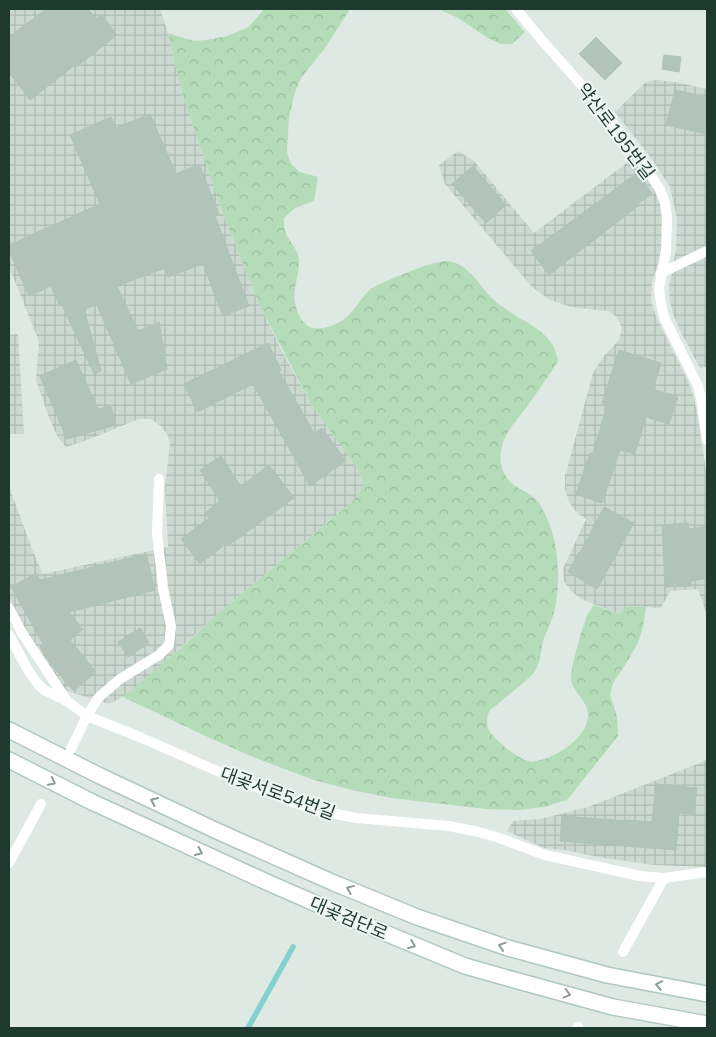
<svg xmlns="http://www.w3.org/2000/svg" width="716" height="1037" font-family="Mulish,'Noto Sans KR',sans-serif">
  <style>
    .industrial { fill: url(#industrial-grid) }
    .forest { fill: url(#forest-crowns) }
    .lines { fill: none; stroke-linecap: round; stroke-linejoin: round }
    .stream { stroke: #82d1cf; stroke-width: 5.5 }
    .building { fill: #b2c4ba; stroke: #afc3b7 }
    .secondary-casing { stroke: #b0c9bb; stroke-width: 18 }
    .service { stroke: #fff; stroke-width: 10 }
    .secondary { stroke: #fff; stroke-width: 15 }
    .oneway { stroke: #8e9c96 }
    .labels { text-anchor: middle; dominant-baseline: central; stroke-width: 4; stroke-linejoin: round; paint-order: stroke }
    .street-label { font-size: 18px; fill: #1e392d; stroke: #edf6f0 }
  </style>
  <defs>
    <pattern id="industrial-grid" width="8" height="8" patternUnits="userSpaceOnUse" patternTransform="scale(1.25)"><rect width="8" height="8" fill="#cbd9d0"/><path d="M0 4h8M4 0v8" fill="none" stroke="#aebbb3"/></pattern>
    <pattern id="forest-crowns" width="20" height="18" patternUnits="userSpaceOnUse" patternTransform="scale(1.25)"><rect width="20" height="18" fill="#b4dcb8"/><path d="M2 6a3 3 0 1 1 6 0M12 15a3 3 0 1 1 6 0" fill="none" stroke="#9abe9e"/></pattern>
  </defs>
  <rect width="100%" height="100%" fill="#dde9e2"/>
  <g class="industrial">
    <path d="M9,9H160L168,33L183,97L224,216L259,304L284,355L311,404L357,468L363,481L361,490L352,502L213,618L153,673L123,697L109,704L64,690L22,627L9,597V486L32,549L43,574L168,547L165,487L170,443L167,434L161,426L151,419H139L82,442L66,447L58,438L48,415L36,380L39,341L9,267Z"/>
    <path d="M656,80L674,82L707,89V367L700,368L679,328L673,314L670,302L669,287L676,250L677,219L670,187L652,159L615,112L646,82Z"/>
    <path d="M458,151L474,161L534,233L633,158L648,178L655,190L660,204L662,222L663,241L658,264L652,282L651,301L657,319L688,381L694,398L698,418L707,477V616L698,589L670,591L661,608L629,606L619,614L581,599L571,591L564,581L563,569L586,519L577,513L569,502L565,489V476L593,373L603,357L619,340L622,328L617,317L608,311L571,307L550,300L532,287L445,184L439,165Z"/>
    <path d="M18,334L24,434H9V335Z"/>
    <path d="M707,759V867L654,865L604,858L564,850L544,848L507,831L513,821L540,819L588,807L700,763Z"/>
  </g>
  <g class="forest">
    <path d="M264,9H350L325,48L301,78L295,92L289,117L287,152L291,164L300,172L318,177L314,201L295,208L284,218C282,241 300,245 299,263C299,278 291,292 296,307C297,313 303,323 308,326C320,333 340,324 349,315C357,307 362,296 371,289C380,282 434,261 445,261C466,261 477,282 489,295C493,299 498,304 503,307C519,320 547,329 555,350C556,353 557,357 558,361C548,377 537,392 526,408C518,418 505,433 502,446C498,462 502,476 515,486C524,492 533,494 539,503C559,534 562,579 554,613C551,623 546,632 543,641C540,654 541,666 531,676C521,685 510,694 499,703C497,705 492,708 490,710C486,716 486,726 490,732C496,741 518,759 529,761C531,762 534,762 536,761C556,758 590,737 588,713C587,700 573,692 571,680C570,670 583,624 588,614C590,611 592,608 594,605L619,614L629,606L646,607L643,627L638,643L627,662L613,683L610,695L617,716L618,736L567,800L544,807L518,810L486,809L391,798L348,789L314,780L258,759L210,738L123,697L181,648L213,618L352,502L361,490L363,481L357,468L311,404L259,304L224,216L183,97L168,33L194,41L207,40L227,36L249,27Z"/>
    <path d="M439,9H505L525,32L512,44H501L488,38L458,18Z"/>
  </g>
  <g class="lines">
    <path class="stream" d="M248,1028L293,947"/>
  </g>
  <g class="building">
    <path d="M46,9H88L96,19L101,14L117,35L76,67L75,65L30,100L9,72V37Z"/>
    <path d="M596,37L622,63L605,80L579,54Z"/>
    <path d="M664,55L681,57L679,72L662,69Z"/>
    <path d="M675,90L707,97V134L666,125Z"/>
    <path d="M150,114L176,174L199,164L219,214L215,216L249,306L223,316L203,264L168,277L165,268L117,286L138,331L159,322L167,369L131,384L97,305L84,309L101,371L94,374L62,305L60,306L51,286L29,296L9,251V245L100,204L70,135L111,117L116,128Z"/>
    <path d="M473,166L506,205L486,223L452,184Z"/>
    <path d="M637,173L652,194L637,204L638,206L549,275L531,251Z"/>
    <path d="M268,343L281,370L279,371L314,433L322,428L346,461L310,486L253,384L197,412L184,384Z"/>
    <path d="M619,350L661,363L653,389L678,397L669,424L646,417L635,454L620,450L602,503L576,494L590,453L593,454L607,405L602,403Z"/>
    <path d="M76,360L98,409L111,406L116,425L66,439L63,430L40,376Z"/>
    <path d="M221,456L241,486L269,465L294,498L229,545L227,543L200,564L181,539L209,518L205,513L220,501L200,470Z"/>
    <path d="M604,507L634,523L597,589L568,572L579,552L580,553Z"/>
    <path d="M688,523L689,529L707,526V578L691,581V586L665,587L662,525Z"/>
    <path d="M146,554L155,590L69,612L83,629L70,640L96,672L74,691L51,665L40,647L43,644L11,587L36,573L40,580Z"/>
    <path d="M140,628L149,643L128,657L118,642Z"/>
    <path d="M656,784L697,788L694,814L679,813L676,850L560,841L562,816L626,821V820L652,822Z"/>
  </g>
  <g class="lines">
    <defs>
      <g id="secondary">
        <path d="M9,730L98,775L217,831L334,883L417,917L508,948L607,975L707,994"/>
        <path d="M9,760L92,802L271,884L349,918L465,966L518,981L613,1007L707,1024"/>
      </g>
    </defs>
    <use href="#secondary" class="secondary-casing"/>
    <g class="service">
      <path d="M516,9L540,38L600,106L650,174L659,188L665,202L667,217L666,252L659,288L661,304L664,317L698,386L701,398L707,440"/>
      <path d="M661,273L707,251"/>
      <path d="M9,608L22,633L67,701"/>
      <path d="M9,635L28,670L37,683L44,690L67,701L87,716L142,738L208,767L292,802L317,810L356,818L449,826L479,832L499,838L545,855L640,876L664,878L707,872"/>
      <path d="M71,749L87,716L98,698L120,679L159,655L169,645L171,626L163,588L157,533L159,479"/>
      <path d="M9,863L41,804"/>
      <path d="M623,952L664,878"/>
      <path d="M577,1028L578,1027"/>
    </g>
    <use href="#secondary" class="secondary"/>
  </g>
  <defs><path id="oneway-chevron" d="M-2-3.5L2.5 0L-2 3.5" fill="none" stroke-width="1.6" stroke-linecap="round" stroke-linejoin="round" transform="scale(1.25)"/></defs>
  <g class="oneway">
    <use href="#oneway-chevron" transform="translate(52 782) rotate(27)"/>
    <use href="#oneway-chevron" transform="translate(154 801) rotate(-155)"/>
    <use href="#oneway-chevron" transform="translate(199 852) rotate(25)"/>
    <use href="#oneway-chevron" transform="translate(350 889) rotate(-158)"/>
    <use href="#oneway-chevron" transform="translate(412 945) rotate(22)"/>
    <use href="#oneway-chevron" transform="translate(502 946) rotate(-162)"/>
    <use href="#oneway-chevron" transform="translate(659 985) rotate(-169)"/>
    <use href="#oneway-chevron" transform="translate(567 994) rotate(15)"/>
  </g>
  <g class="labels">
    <g class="street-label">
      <text transform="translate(616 131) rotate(53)">약산로195번길</text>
      <text transform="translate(278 793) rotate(20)">대곶서로54번길</text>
      <text transform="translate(349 918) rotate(23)">대곶검단로</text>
    </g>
  </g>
  <rect width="716" height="1037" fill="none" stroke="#1e392d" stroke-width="20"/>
</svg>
